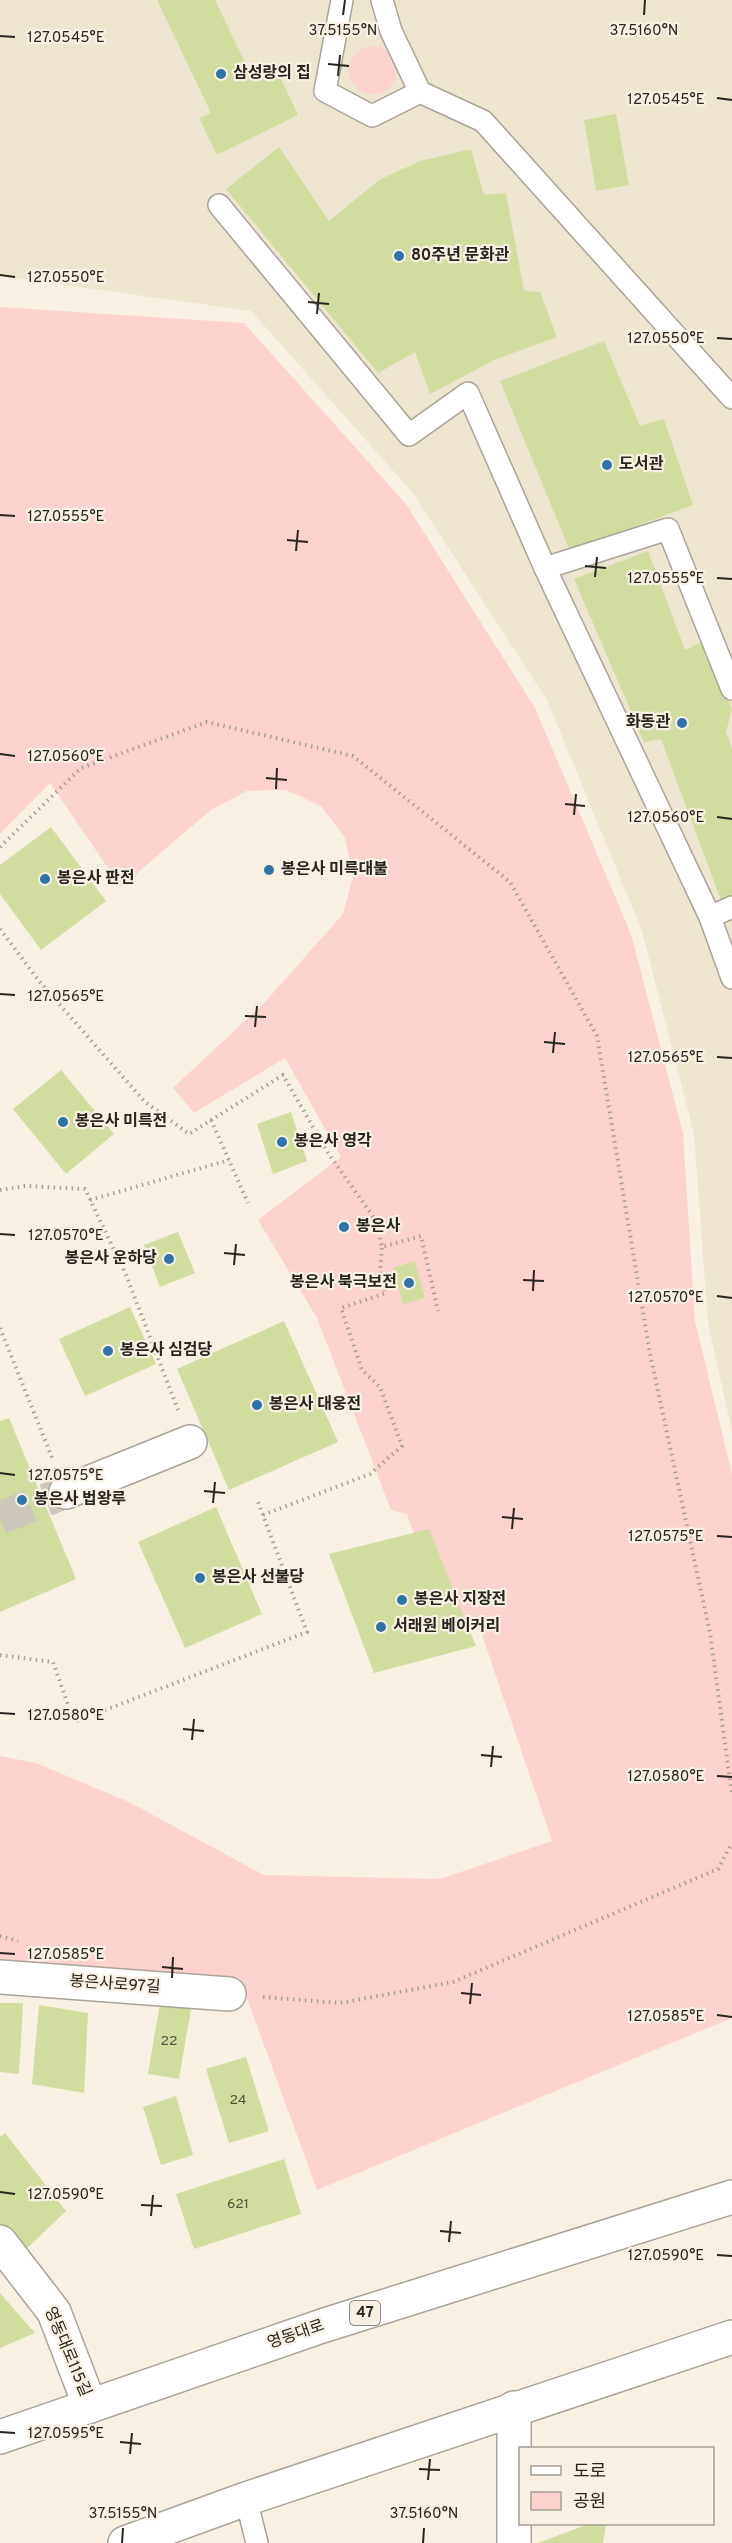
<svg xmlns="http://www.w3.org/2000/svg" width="732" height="2543" font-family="Overpass,'Noto Sans KR',sans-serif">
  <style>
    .built { fill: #eee5d0 }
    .green { fill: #fcd2cf }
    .building { fill: #d0dd9e }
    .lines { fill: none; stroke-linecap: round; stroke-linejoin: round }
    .street-tunnel { stroke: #cec8bc; stroke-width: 33; stroke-dasharray: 33 16; stroke-linecap: butt }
    .lane-casing { stroke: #aaa498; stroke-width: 24 }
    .street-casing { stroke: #aaa498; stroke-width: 36 }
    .primary-casing { stroke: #aaa498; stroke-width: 36 }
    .path { stroke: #a5a095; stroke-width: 4; stroke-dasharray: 1.5 4.5; stroke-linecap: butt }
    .lane { stroke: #fff; stroke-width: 21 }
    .street { stroke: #fff; stroke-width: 33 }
    .primary { stroke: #fff; stroke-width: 33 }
    .ticks { fill: none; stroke: #282520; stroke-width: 2 }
    .poi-dot { fill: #2e74a9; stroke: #f8f1e3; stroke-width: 2 }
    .labels { text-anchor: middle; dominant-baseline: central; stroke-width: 4.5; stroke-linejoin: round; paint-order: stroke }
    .number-label { font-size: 14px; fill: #525340 }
    .shield { fill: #f8f1e3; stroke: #66625a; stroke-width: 1.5 }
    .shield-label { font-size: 15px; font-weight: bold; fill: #282520 }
    .poi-label { font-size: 16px; font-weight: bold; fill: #282520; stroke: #f8f1e3; text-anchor: start }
    .street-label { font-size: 16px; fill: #282520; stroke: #f8f1e3 }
    .ticks-label { font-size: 15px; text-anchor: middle; fill: #282520; stroke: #f8f1e3; stroke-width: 4.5; stroke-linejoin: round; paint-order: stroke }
  </style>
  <rect width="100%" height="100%" fill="#f8f1e3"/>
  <path class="built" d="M0,0H732V1431L708,1323L694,1134L642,931L547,700L412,492L251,311L0,276Z"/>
  <g class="green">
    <circle cx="373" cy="70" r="24"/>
    <path d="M0,307L244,323L406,504L535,708L631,934L683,1133L695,1321L732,1474V2018L317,2190L245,1993L0,1966V1756L36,1763L129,1802L264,1875L440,1879L552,1841L480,1629L449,1637L407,1514L391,1510L317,1318L258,1220L341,1157L285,1058L194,1113L173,1088L264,1003L343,914L353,876L345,838L321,806L286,790L247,791L212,809L121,887L50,783L0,834Z"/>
  </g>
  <g class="building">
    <path d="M157,0H215L253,79L276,68L298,115L217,155L199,118L211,113Z"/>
    <path d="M616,114L629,185L596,191L584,120Z"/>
    <path d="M279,147L329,221L379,180L420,161L471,149L484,195L506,193L524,291L540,292L557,337L494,360L430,394L415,352L378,373L226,189Z"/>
    <path d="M604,341L640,426L664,419L693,505L570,551L500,381Z"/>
    <path d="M648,551L685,650L703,641L732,709L726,732L732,748V898L722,903L661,739L644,742L574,579Z"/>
    <path d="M51,827L106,901L41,950L0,894V865Z"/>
    <path d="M61,1070L114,1134L66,1174L13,1109Z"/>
    <path d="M291,1112L307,1161L273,1174L257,1124Z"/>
    <path d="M178,1232L195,1273L160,1287L144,1245Z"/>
    <path d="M415,1261L425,1298L403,1304L393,1268Z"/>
    <path d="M130,1307L156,1364L85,1396L59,1339Z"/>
    <path d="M284,1321L338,1442L229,1490L177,1369Z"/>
    <path d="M9,1418L76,1579L0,1612V1421Z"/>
    <path d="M216,1507L262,1614L185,1648L138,1542Z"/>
    <path d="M429,1529L476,1646L374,1673L329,1554Z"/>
    <path d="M0,2003H23L19,2074L0,2072Z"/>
    <path d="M160,2003L191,2009L179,2079L148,2074Z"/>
    <path d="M39,2005L88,2013L84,2093L32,2084Z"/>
    <path d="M246,2057L269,2131L229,2143L206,2069Z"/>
    <path d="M176,2096L193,2155L161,2165L143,2107Z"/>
    <path d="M5,2133L66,2211L21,2254L0,2227V2137Z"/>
    <path d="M284,2159L301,2214L194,2249L176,2194Z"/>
    <path d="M0,2293L35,2333L0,2348Z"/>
    <path d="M589,2524H606L603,2543H538Z"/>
  </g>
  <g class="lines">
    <path class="street-tunnel" d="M0,1518L66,1492"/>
    <defs>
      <g id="lane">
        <path d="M342,0L325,91L372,116L420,92"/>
        <path d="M382,0L391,31L420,92L483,121L732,398"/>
        <path d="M219,205L409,435L468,393L545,568L710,917L732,978"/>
        <path d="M545,568L668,529L732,689"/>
        <path d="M710,917L732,907"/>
        <path d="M246,2499L257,2543"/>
      </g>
      <g id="street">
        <path d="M66,1492L190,1442"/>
        <path d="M0,1977L229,1994"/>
        <path d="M0,2242L54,2312L90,2406"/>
        <path d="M514,2408V2543"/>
      </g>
      <g id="primary">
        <path d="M0,2437L322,2326L732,2197"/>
        <path d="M125,2543L246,2499L732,2337"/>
      </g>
    </defs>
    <use href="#lane" class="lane-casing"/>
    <use href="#street" class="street-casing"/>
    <use href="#primary" class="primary-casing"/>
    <g class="path">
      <path d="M0,847L81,768L207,722L353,756L510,882L597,1036L650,1354L710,1633L732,1795"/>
      <path d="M0,929L39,981L144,1101L189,1134L283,1075L328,1153L377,1222L382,1247L421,1236L438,1311"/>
      <path d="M211,1120L248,1203"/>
      <path d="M0,1190L25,1186L85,1189L126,1275L178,1410"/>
      <path d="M90,1200L229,1160"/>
      <path d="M0,1328L53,1460"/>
      <path d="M263,1515L370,1474L402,1446L380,1387L362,1370L341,1308L386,1293L380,1271L382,1247"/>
      <path d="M0,1655L53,1662L74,1722L307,1632L258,1502"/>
      <path d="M0,1936L18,1941"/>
      <path d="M263,1997L340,2003L453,1982L718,1869L732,1843"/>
    </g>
    <use href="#lane" class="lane"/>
    <use href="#street" class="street"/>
    <use href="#primary" class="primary"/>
  </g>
  <path class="ticks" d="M343,15L345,0M644,15L645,0M0,36L15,37M328,64L349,66M338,76L340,55M717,98L732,100M0,275L15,277M308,302L329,304M317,314L319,293M717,338L732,339M0,515L15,516M287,540L308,542M296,551L298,530M585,566L606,568M595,577L597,557M717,578L732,579M0,754L15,756M266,778L287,780M276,789L277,768M565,804L585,806M574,815L576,794M717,817L732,819M0,994L15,995M245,1016L266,1017M255,1027L257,1006M544,1042L565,1044M553,1053L555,1032M717,1057L732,1058M0,1234L15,1235M224,1253L245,1255M234,1265L236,1244M523,1280L544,1281M533,1291L534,1270M717,1296L732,1298M0,1473L15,1475M204,1491L225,1493M213,1503L215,1482M502,1517L523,1519M512,1529L514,1508M717,1536L732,1537M0,1713L15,1714M183,1729L204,1731M192,1740L194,1719M481,1755L502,1757M491,1767L493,1746M717,1776L732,1777M0,1953L15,1954M162,1967L183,1969M172,1978L173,1957M461,1993L481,1995M470,2004L472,1983M717,2015L732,2017M0,2192L15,2194M141,2205L162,2206M151,2216L153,2195M440,2231L461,2233M449,2242L451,2221M717,2255L732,2256M0,2432L15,2433M120,2442L141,2444M130,2454L132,2433M419,2469L440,2470M428,2480L430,2459M122,2543L123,2528M423,2543L424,2528"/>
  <g class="poi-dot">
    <circle cx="221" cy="74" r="6"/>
    <circle cx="399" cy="256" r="6"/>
    <circle cx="607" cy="465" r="6"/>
    <circle cx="682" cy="723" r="6"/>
    <circle cx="269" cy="870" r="6"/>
    <circle cx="45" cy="879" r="6"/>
    <circle cx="63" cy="1122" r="6"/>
    <circle cx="282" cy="1142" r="6"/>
    <circle cx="344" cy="1227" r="6"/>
    <circle cx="169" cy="1259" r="6"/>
    <circle cx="409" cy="1283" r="6"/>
    <circle cx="108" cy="1351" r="6"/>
    <circle cx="257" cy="1405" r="6"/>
    <circle cx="22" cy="1500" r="6"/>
    <circle cx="200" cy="1578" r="6"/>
    <circle cx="402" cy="1600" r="6"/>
    <circle cx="381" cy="1627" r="6"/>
  </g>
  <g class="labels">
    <g class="number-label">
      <text x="169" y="2041">22</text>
      <text x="238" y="2100">24</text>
      <text x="238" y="2204">621</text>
    </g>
    <rect class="shield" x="350" y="2301" width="30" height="24" rx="4.5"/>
    <g class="shield-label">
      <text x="365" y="2313">47</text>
    </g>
    <g class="poi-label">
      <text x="233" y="74">삼성랑의 집</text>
      <text x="411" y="256">80주년 문화관</text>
      <text x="619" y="465">도서관</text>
      <text x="670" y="723" text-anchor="end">화동관</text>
      <text x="281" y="870">봉은사 미륵대불</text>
      <text x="57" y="879">봉은사 판전</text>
      <text x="75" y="1122">봉은사 미륵전</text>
      <text x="294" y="1142">봉은사 영각</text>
      <text x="356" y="1227">봉은사</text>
      <text x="157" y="1259" text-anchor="end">봉은사 운하당</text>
      <text x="397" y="1283" text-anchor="end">봉은사 북극보전</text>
      <text x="120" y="1351">봉은사 심검당</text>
      <text x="269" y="1405">봉은사 대웅전</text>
      <text x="34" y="1500">봉은사 법왕루</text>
      <text x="212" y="1578">봉은사 선불당</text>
      <text x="414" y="1600">봉은사 지장전</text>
      <text x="393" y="1627">서래원 베이커리</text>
    </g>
    <g class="street-label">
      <text transform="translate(115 1985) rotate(4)">봉은사로97길</text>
      <text transform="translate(296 2335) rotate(-19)">영동대로</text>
      <text transform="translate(67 2352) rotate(67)">영동대로115길</text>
    </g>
  </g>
  <g class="ticks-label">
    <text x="343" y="35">37.5155°N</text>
    <text x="644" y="35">37.5160°N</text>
    <text x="66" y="42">127.0545°E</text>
    <text x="666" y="104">127.0545°E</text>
    <text x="66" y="282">127.0550°E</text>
    <text x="666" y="343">127.0550°E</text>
    <text x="66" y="521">127.0555°E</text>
    <text x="666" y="583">127.0555°E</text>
    <text x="66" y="761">127.0560°E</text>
    <text x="666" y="822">127.0560°E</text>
    <text x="66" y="1001">127.0565°E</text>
    <text x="666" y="1062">127.0565°E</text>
    <text x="66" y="1240">127.0570°E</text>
    <text x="666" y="1302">127.0570°E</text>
    <text x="66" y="1480">127.0575°E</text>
    <text x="666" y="1541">127.0575°E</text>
    <text x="66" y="1720">127.0580°E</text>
    <text x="666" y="1781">127.0580°E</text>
    <text x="66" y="1959">127.0585°E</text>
    <text x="666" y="2021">127.0585°E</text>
    <text x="66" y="2199">127.0590°E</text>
    <text x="666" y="2260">127.0590°E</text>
    <text x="66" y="2438">127.0595°E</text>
    <text x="123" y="2518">37.5155°N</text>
    <text x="424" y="2518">37.5160°N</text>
  </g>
  <rect x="519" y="2447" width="195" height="78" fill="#f8f1e3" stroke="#a59f95" stroke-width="1.5"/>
  <rect x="531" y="2466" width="30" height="9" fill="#ffffff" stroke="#a59f95" stroke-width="1.5"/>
  <text x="573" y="2477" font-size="18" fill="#282520">도로</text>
  <rect x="531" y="2492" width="30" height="18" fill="#fcd2cf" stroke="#a59f95" stroke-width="1.5"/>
  <text x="573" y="2507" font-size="18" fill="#282520">공원</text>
</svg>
